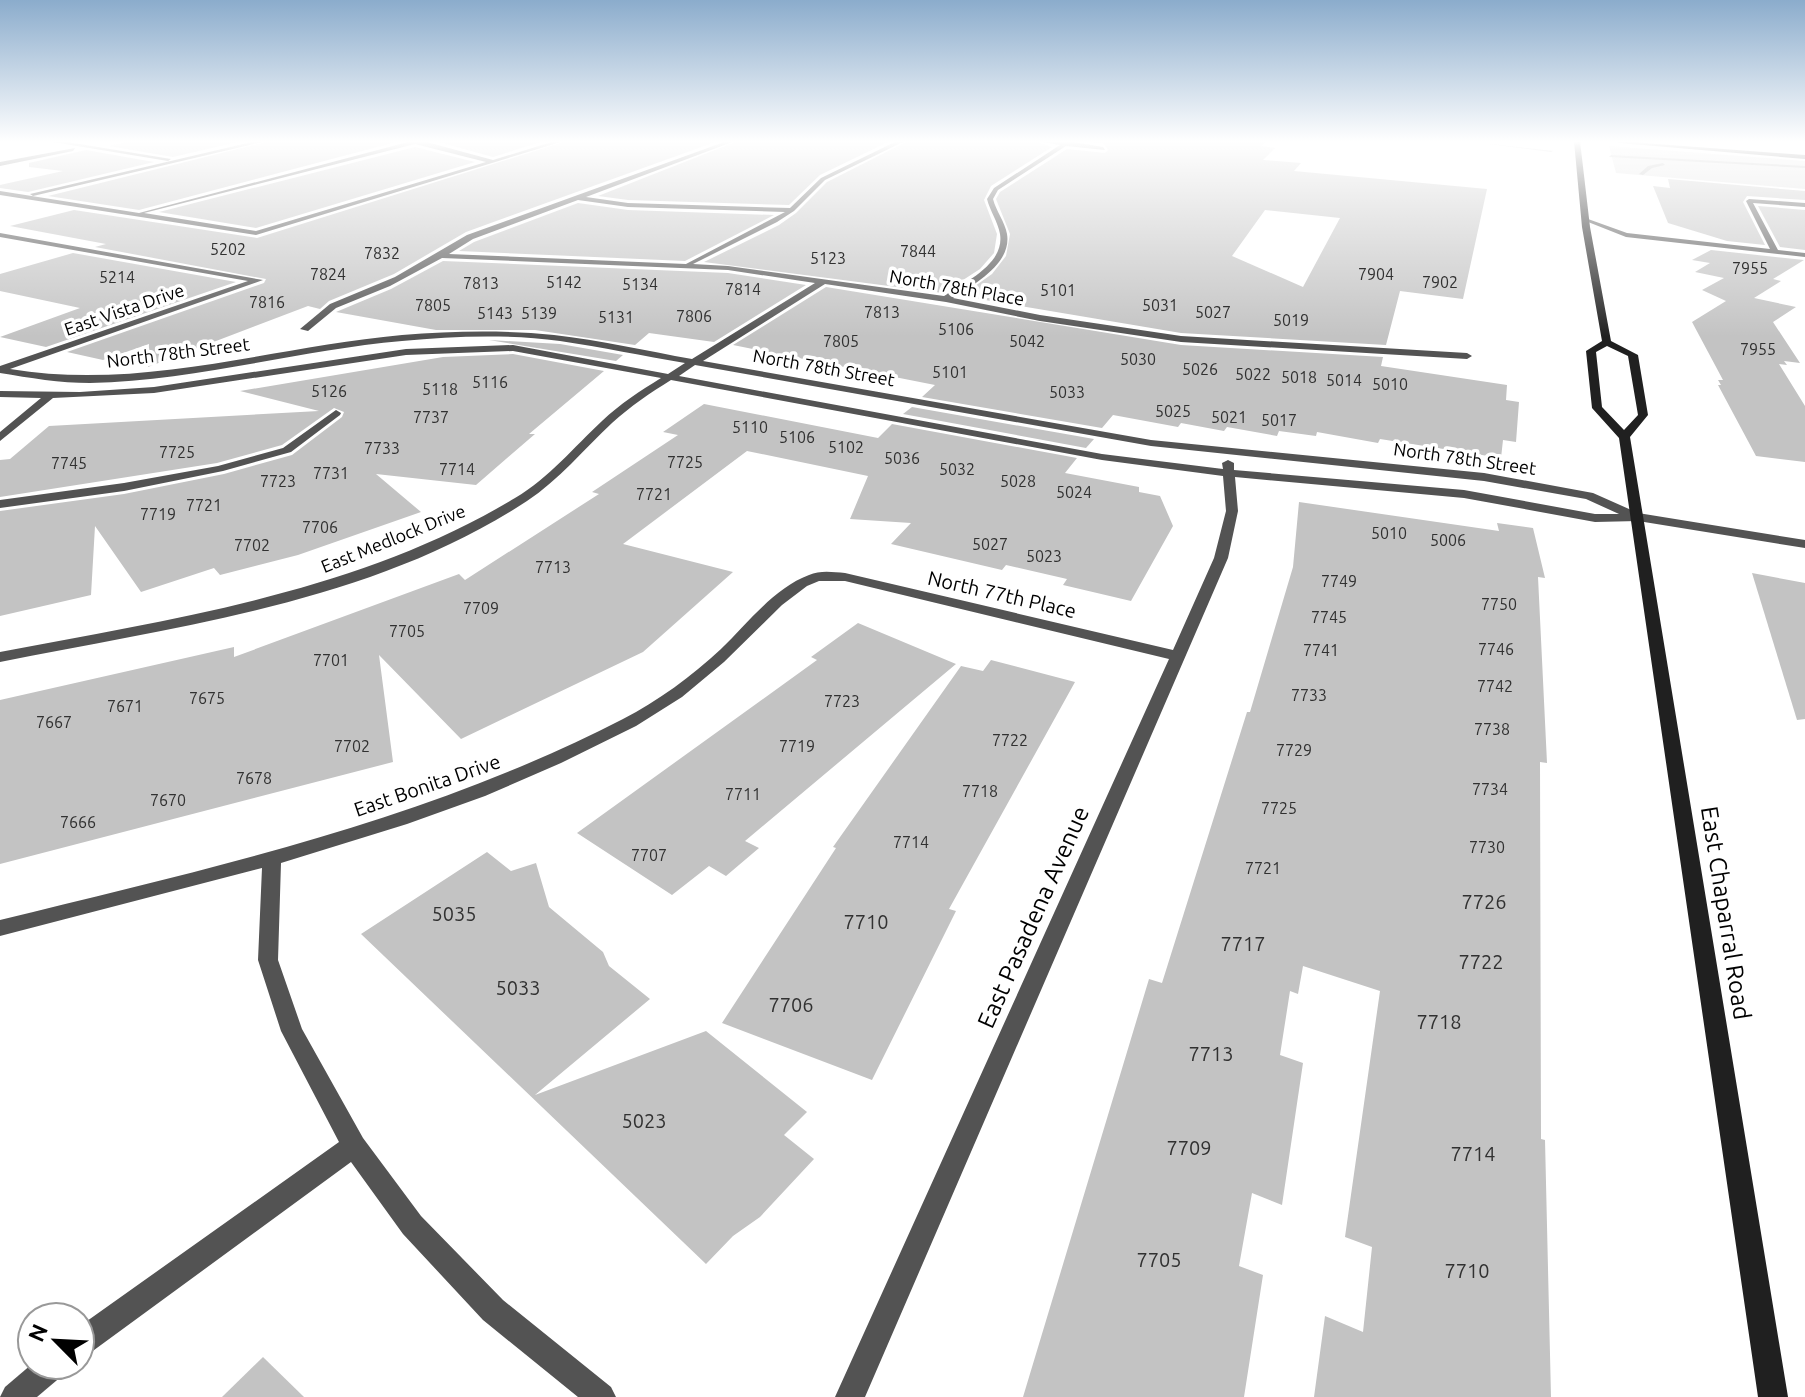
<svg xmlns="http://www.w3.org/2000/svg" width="1805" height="1397" font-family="Ubuntu,sans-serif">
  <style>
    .green { fill: #dadada }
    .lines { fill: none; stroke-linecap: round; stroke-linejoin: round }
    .stream { fill: #a1a1a1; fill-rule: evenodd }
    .building { fill: #c3c3c3; fill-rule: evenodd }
    .minor { fill: #535353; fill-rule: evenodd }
    .secondary { fill: #202020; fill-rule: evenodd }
    .labels { text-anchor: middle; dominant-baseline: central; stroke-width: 7; stroke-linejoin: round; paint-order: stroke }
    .number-label { font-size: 16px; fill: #313131 }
    .far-street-label { font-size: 18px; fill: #000; stroke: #fff }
    .street-label { font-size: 20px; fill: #000; stroke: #fff }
    .near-number-label { font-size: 20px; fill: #313131 }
    .near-street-label { font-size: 24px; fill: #000; stroke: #fff }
  </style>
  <rect width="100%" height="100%" fill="#fff"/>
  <path class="green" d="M1609,146L1805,161V189L1616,173Z"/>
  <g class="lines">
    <g class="stream">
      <path d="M1465,141L1553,151L1551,152Z"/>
      <path d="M1611,155L1805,166V168L1609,157Z"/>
      <path d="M1663,163L1665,165L1652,168L1643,175L1639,174L1648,166Z"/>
    </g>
  </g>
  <g class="building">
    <path d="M131,141H242L173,157L109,146Z"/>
    <path d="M270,141H400L139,210L48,196Z"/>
    <path d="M435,141H544L493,157Z"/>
    <path d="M567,141H718L466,232L394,274L329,301L320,309L308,306L148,367L149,344L103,360L67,352L264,283L266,279L95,247L106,244L10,226L74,210L257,238Z"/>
    <path d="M738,141H890L820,175L789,205L628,200L598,196Z"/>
    <path d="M908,141H1034L1052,147L991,186L984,200L997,234L994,253L980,269L943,293L704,262L779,225L796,213L827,182Z"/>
    <path d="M1086,141H1267L1261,146L1275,148L1263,160L1301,163L1294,171L1487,189L1463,299L1400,291L1386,345L1181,333L961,296L992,274L1006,256L1010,234L996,199L1000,192L1067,149L1105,153L1108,150L1104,144ZM1265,210L1340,218L1303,287L1232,256Z"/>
    <path d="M415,147L475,162L256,228L159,212Z"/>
    <path d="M86,150L154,162L28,192L0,188V185L63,171L29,167V163Z"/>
    <path d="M1668,179L1805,191V200L1747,196L1743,202L1765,245L1727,241L1668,223L1653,186L1670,188Z"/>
    <path d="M578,203L628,210L774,215L685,261L459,251L474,242Z"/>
    <path d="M1758,206L1805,210V250L1780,247Z"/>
    <path d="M1711,250L1804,260L1773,279L1781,281L1754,298L1796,307L1773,322L1800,363L1784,361L1787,365L1779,364L1805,406V462L1756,456L1718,385H1721L1718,380H1723L1692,322L1726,301L1702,290L1724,278L1695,272L1710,263L1692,260Z"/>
    <path d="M73,253L236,282L46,347L0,337L80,308L0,291V274Z"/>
    <path d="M443,261L728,273L806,285L714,342L649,333L635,345L535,330H436L336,312L391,289Z"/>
    <path d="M826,287L1181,345L1383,357L1381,366L1507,385L1506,400L1519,402L1516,442L1503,440L1501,458L1380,439L1378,443L1317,432L1316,436L1279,431L1277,436L1227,427L1224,431L1181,423L1178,427L1113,415L1102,428L922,397L935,385L733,345Z"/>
    <path d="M489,340L560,344L623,355L616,361Z"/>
    <path d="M513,354L604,371L529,434H535L476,485L376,474L421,512L298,555L220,575L214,568L141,592L95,526L91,595L0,616V511L124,494L224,474L292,455L342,417L344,412L334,408L282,445L217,463L0,497V460L10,459L49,426L319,411L240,391L443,357Z"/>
    <path d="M704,404L878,438L892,424L1077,458L1065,473L1139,487V492L1160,496L1173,526L1131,601L1063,585L1067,579L1006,565L1002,570L891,544L911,523L850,519L868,476L747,451L623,544L733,572L643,652L461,739L379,655L393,762L0,864V700L234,647V657L459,574L465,580L599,494L592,492L678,435L663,432Z"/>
    <path d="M912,407L1094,439L1086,448L903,414Z"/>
    <path d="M1299,502L1499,531L1497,523L1533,528L1545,578L1538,577L1547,763L1540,762L1541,1139L1545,1140L1551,1397H1314L1325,1316L1363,1332L1372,1247L1345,1237L1380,991L1303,966L1298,994L1290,991L1280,1055L1303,1063L1282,1205L1252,1193L1239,1266L1263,1275L1244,1397H1023L1149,979L1162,983L1247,712H1250L1293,567Z"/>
    <path d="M1752,573L1805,583V719L1797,720Z"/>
    <path d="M858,623L956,664L745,841L759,848L726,876L709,866L672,895L577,833L817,660L811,657Z"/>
    <path d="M991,660L1075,682L949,909L956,911L872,1080L722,1023L836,848L833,847L961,666L983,671Z"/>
    <path d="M487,852L511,871L536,863L549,907L603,952L609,966L650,999L535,1095L706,1031L807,1112L784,1135L814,1159L760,1217L733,1236L706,1264L361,934Z"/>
    <path d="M263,1357L304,1397H222Z"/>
  </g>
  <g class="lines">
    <g class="minor">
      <path d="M47,141H61L171,159L168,161Z"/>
      <path d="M256,141H267L33,196L30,194Z"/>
      <path d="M406,141H423L493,160L555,141H564L256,235L0,195V191L139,213L408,142ZM415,144L486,162L256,231L144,213Z"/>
      <path d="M727,141H735L586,197L628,203L790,208L821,178L897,141H905L825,180L794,211L777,222L693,264L728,266L944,296C965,282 1005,264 1000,234C998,222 990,211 987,199L994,188L1060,145L1037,141H1067L1103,147L1105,150L1066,146L998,190L993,199C996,211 1005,222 1007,234C1012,264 974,284 953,298L1040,315L1181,336L1467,353L1472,356L1467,359L1181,342L1040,321L946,302L825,284L703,361L1151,440L1484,473L1593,493L1638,513L1805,540V548L1638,521L1595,522L1464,498L1235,477L1238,511L1228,558L865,1397H835L1169,659L845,581H819L807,586L782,605L724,662L682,697L636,726L561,763L485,796L407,824L281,863L278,960L302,1029L363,1138L421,1216L503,1300L611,1387L616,1397H578L483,1320L403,1234L351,1162L90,1353L80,1357V1326L339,1142L281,1031L258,960L262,868L0,936V920C213,868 427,820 623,719C658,701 692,676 721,649C748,623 774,588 809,575C820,570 833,572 845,573L1173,650L1214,558L1226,511L1223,476L1102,460L671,380C650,393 631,406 612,423C584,449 559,480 527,501C372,603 178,626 0,662V652C177,618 359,592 515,498C549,478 574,447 602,421C620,404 640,391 661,378L513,351L406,355L154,393L53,398L0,441V432L41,398L0,397V391L80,392L154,387L406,349L513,345L668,374L685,363C643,356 602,347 560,341C508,334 454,336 402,341C298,350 196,381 90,383C60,383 30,378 0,373V366L248,281L0,237V233L263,280L10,369C143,391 270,347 402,335C453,331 504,330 554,335C600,340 647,351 692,359L815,283L728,270L442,258L390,286L336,308L308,331L300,329L330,304L395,277L467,235ZM578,200L628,207L785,212L686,264L449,254L473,239ZM695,365L1151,446L1484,481L1586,499L1619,514H1595L1464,490L1234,470V463L1228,460L1222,463L1223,469L1102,454L679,376Z"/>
      <path d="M75,148L73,151L0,166V162Z"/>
      <path d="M1749,199L1805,203V207L1753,203L1778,250L1805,253V257L1626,237L1583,220L1588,219L1627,233L1770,249L1746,201Z"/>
      <path d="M336,410L341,413L340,415L291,452L223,471L124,491L0,508V500L124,483L218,466L283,448Z"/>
      <path d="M32,1364L67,1365L63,1375L37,1397H0L5,1387Z"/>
    </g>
    <g class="secondary">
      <path d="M1574,141H1580L1590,227L1611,341L1638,355L1648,415L1630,437L1788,1397H1758L1619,438L1592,408L1586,351L1602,341L1582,227ZM1607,346L1628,356L1638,415L1624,430L1602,407L1596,352Z"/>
      <path d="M1617,141L1805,155V159L1620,143Z"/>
    </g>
  </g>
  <linearGradient id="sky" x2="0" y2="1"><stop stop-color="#8baccc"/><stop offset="0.42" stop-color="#fff"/><stop offset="1" stop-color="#fff" stop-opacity="0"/></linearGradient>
  <rect width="1805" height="337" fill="url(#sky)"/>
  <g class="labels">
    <g class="number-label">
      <text x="228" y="249">5202</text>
      <text x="918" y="251">7844</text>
      <text x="382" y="253">7832</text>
      <text x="828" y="258">5123</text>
      <text x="1750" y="268">7955</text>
      <text x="328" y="274">7824</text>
      <text x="1376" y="274">7904</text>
      <text x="117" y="277">5214</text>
      <text x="564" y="282">5142</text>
      <text x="1440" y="282">7902</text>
      <text x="481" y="283">7813</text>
      <text x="640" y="284">5134</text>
      <text x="743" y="289">7814</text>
      <text x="1058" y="290">5101</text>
      <text x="267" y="302">7816</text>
      <text x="433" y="305">7805</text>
      <text x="1160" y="305">5031</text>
      <text x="882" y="312">7813</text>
      <text x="1213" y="312">5027</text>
      <text x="495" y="313">5143</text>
      <text x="539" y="313">5139</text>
      <text x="694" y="316">7806</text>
      <text x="616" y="317">5131</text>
      <text x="1291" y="320">5019</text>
      <text x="956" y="329">5106</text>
      <text x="841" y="341">7805</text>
      <text x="1027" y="341">5042</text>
      <text x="1758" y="349">7955</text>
      <text x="1138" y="359">5030</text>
      <text x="1200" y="369">5026</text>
      <text x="950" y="372">5101</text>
      <text x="1253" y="374">5022</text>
      <text x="1299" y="377">5018</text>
      <text x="1344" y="380">5014</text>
      <text x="490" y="382">5116</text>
      <text x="1390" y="384">5010</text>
      <text x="440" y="389">5118</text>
      <text x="329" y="391">5126</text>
      <text x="1067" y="392">5033</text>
      <text x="1173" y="411">5025</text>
      <text x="431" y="417">7737</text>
      <text x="1229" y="417">5021</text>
      <text x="1279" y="420">5017</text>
      <text x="750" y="427">5110</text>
      <text x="797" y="437">5106</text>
      <text x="846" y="447">5102</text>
      <text x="382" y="448">7733</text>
      <text x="177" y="452">7725</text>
      <text x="902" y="458">5036</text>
      <text x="685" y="462">7725</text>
      <text x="69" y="463">7745</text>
      <text x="457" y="469">7714</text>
      <text x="957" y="469">5032</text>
      <text x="331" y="473">7731</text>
      <text x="278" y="481">7723</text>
      <text x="1018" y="481">5028</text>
      <text x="1074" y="492">5024</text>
      <text x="654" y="494">7721</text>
      <text x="204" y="505">7721</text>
      <text x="158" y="514">7719</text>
      <text x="320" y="527">7706</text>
      <text x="1389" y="533">5010</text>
      <text x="1448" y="540">5006</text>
      <text x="990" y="544">5027</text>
      <text x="252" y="545">7702</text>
      <text x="1044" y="556">5023</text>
      <text x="553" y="567">7713</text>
      <text x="1339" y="581">7749</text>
      <text x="1499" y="604">7750</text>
      <text x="481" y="608">7709</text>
      <text x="1329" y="617">7745</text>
      <text x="407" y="631">7705</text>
      <text x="1496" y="649">7746</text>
      <text x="1321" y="650">7741</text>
      <text x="331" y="660">7701</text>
      <text x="1495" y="686">7742</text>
      <text x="1309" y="695">7733</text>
      <text x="207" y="698">7675</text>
      <text x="842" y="701">7723</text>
      <text x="125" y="706">7671</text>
      <text x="54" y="722">7667</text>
      <text x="1492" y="729">7738</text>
      <text x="1010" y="740">7722</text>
      <text x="352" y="746">7702</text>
      <text x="797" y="746">7719</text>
      <text x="1294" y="750">7729</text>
      <text x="254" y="778">7678</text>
      <text x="1490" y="789">7734</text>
      <text x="980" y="791">7718</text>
      <text x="743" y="794">7711</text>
      <text x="168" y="800">7670</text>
      <text x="1279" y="808">7725</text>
      <text x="78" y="822">7666</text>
      <text x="911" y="842">7714</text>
      <text x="1487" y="847">7730</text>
      <text x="649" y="855">7707</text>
      <text x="1263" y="868">7721</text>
    </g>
    <g class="far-street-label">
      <text transform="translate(957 287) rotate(10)">North 78th Place</text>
      <text transform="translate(124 309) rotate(-19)">East Vista Drive</text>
      <text transform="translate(178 352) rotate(-7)">North 78th Street</text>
      <text transform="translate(824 367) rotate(10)">North 78th Street</text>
      <text transform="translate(1465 458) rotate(8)">North 78th Street</text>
      <text transform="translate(393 538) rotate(-22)">East Medlock Drive</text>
    </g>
    <g class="street-label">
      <text transform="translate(1002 594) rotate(13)">North 77th Place</text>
      <text transform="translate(427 785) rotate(-19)">East Bonita Drive</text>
    </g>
    <g class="near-number-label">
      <text x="1484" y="901">7726</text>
      <text x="454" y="913">5035</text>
      <text x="866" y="921">7710</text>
      <text x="1243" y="943">7717</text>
      <text x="1481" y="961">7722</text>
      <text x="518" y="987">5033</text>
      <text x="791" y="1004">7706</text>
      <text x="1439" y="1021">7718</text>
      <text x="1211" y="1053">7713</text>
      <text x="644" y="1120">5023</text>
      <text x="1189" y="1147">7709</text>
      <text x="1473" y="1153">7714</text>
      <text x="1159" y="1259">7705</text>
      <text x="1467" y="1270">7710</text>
    </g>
    <g class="near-street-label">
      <text transform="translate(1726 913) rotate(81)">East Chaparral Road</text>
      <text transform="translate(1033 917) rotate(-66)">East Pasadena Avenue</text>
    </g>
  </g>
  <g transform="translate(56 1341) rotate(294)"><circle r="38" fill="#ffffff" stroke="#999999" stroke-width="2"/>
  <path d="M0-6L14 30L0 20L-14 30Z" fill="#000000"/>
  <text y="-12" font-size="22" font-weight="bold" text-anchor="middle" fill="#000000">N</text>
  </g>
</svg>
